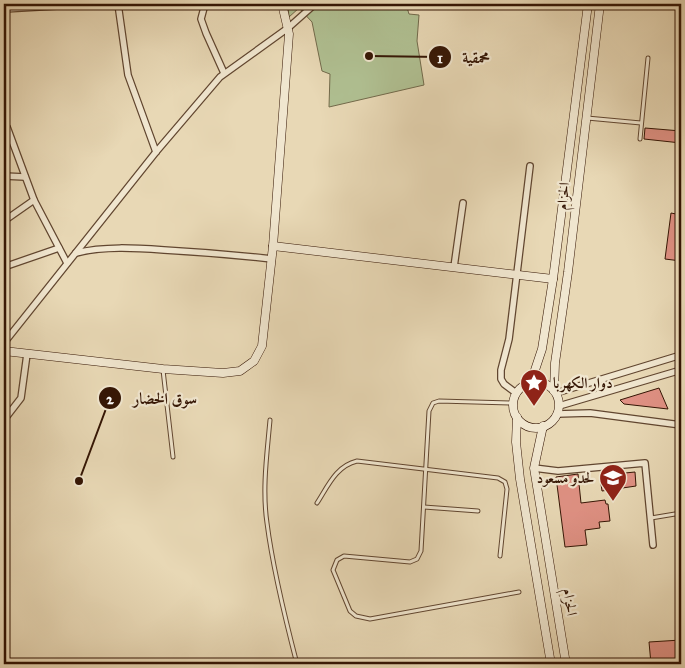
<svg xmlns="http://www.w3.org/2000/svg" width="685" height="668" font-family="'IM FELL Great Primer',Amiri,serif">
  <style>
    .green { fill: #b0c092; stroke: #726a4b }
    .building { fill: #e09184; stroke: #341504 }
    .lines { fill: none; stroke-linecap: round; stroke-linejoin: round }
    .lane-casing { stroke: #614630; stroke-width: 5 }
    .street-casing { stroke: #614630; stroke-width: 8 }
    .secondary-casing { stroke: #341504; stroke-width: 9 }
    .lane { stroke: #f0e6cf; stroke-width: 3 }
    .street { stroke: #f0e6cf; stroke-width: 5.5 }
    .secondary { stroke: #f0e6cf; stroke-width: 8 }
    .labels { text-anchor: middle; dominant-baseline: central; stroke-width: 4.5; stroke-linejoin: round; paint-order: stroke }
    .street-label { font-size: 15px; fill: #341504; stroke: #f0e6cf }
    .poi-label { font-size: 15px; font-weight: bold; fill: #341504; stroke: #f0e6cf; text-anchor: start }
    .leader { fill: none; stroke: #341504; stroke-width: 2 }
    .callout-dot { fill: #341504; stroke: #f0e6cf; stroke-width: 2 }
    .mark-label { font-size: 15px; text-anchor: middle; font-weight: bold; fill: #fff }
    .callout-label { font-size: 16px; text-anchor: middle; font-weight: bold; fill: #341504; stroke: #f0e6cf; stroke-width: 4.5; stroke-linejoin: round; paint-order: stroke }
  </style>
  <rect width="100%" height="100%" fill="#e8d8b5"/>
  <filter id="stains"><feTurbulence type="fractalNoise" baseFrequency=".004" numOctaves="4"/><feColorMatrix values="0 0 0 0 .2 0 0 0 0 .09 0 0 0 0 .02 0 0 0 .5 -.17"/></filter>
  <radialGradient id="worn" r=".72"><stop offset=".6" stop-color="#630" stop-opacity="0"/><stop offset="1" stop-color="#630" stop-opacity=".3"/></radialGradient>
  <path class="green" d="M288,4H406L409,14L419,15L417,41L424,85L329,107L330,74L322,71L312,22L299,8L289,17Z"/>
  <g class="building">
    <path d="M645,128L681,131V143L644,139Z"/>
    <path d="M671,213L681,215V261L665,259Z"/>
    <path d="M659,388L668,409L624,404L620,400Z"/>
    <path d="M635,472L636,486L602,491L601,484H606L605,475Z"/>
    <path d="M578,474L581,503L605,500L606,504H608L610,521L599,522L600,528L585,530L587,545L565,547L556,477Z"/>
    <path d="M681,640V664H651L649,642Z"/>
  </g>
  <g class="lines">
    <defs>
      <g id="lane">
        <path d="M587,118L641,123"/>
        <path d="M640,139L648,58"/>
        <path d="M163,370L173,457"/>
        <path d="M513,403L439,401L433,403L429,411L421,551L417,559L410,562L344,556L337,560L333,570L350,611L356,616L370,619L519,592"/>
        <path d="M270,420C267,454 262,489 267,523C273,570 285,618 297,664"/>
        <path d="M317,503C328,486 336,466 357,461L498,478L505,482L507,489L500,556"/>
        <path d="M424,507L478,511"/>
        <path d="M651,518L681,513"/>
      </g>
      <g id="street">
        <path d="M118,4L128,75L156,152"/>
        <path d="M205,4L201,19L206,33L224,73"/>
        <path d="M4,9L92,4"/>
        <path d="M4,127H7L34,200L67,263"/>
        <path d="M4,176L25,177"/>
        <path d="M4,221L34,200"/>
        <path d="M76,253C104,246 135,248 164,250C200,252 236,255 272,259"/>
        <path d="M4,267L59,248"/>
        <path d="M454,267L463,203"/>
        <path d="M4,343L156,152L220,77L288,28L315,4"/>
        <path d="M516,393L504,384L501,379V370L509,339L530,166"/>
        <path d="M556,393L681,355"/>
        <path d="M559,406L681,370"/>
        <path d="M557,414L590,413L681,425"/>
        <path d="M4,420L21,398L27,354"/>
        <path d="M534,468L558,471L645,463L653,545"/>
      </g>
      <g id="secondary">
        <path d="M273,246L553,279"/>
        <path d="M4,351L163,369L223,373L240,371L254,361L262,346L273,246L289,34L282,4"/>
        <path d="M531,382L542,349L553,279L588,4"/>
        <circle cx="536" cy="405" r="23"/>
        <path d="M554,391L555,363L568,272L600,4"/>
        <path d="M517,417L516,442L520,479L551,664"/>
        <path d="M543,426L534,468L566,664"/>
      </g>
    </defs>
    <use href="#lane" class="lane-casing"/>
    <use href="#street" class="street-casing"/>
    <use href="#secondary" class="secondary-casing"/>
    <use href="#lane" class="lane"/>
    <use href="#street" class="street"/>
    <use href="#secondary" class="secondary"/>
  </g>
  <defs>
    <symbol id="sight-pin" viewBox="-11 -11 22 30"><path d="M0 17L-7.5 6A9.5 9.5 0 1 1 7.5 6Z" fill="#8f2418" stroke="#f0e6cf"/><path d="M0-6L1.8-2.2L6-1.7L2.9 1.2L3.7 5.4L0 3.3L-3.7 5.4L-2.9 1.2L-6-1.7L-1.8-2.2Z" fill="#fff"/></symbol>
    <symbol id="school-pin" viewBox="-11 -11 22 30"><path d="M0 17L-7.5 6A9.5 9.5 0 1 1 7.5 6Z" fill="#8f2418" stroke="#f0e6cf"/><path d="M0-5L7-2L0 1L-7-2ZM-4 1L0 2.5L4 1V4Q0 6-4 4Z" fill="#fff"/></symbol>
  </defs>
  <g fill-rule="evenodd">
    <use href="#sight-pin" x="518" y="367" width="32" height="43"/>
    <use href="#school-pin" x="597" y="462" width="32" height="43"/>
  </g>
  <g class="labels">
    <g class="street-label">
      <text transform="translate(563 196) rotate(-84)">الحزام</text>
      <text transform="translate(570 602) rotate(81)">الحزام</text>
    </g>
    <g class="poi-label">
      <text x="553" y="383">دوار الكهربا</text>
      <text x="594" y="478" text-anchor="end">لحدو مسعود</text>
    </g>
  </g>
  <path class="leader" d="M369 56L440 57M79 481L110 398"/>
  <g class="callout-dot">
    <circle cx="369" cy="56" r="5"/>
    <circle cx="79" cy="481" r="5"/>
    <circle cx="440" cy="57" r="12"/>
    <circle cx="110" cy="398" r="12"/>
  </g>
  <g class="mark-label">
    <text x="440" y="63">1</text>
    <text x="110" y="404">2</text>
  </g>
  <g class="callout-label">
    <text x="476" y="63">محمقية</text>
    <text x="165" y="404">سوق الخضار</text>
  </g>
  <rect width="685" height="668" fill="none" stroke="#e8d8b5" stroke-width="20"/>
  <rect x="5" y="5" width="675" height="658" fill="none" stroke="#341504" stroke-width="2.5"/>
  <rect x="10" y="10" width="665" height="648" fill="none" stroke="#341504"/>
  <rect width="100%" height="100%" filter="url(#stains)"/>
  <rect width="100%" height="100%" fill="url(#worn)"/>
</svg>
